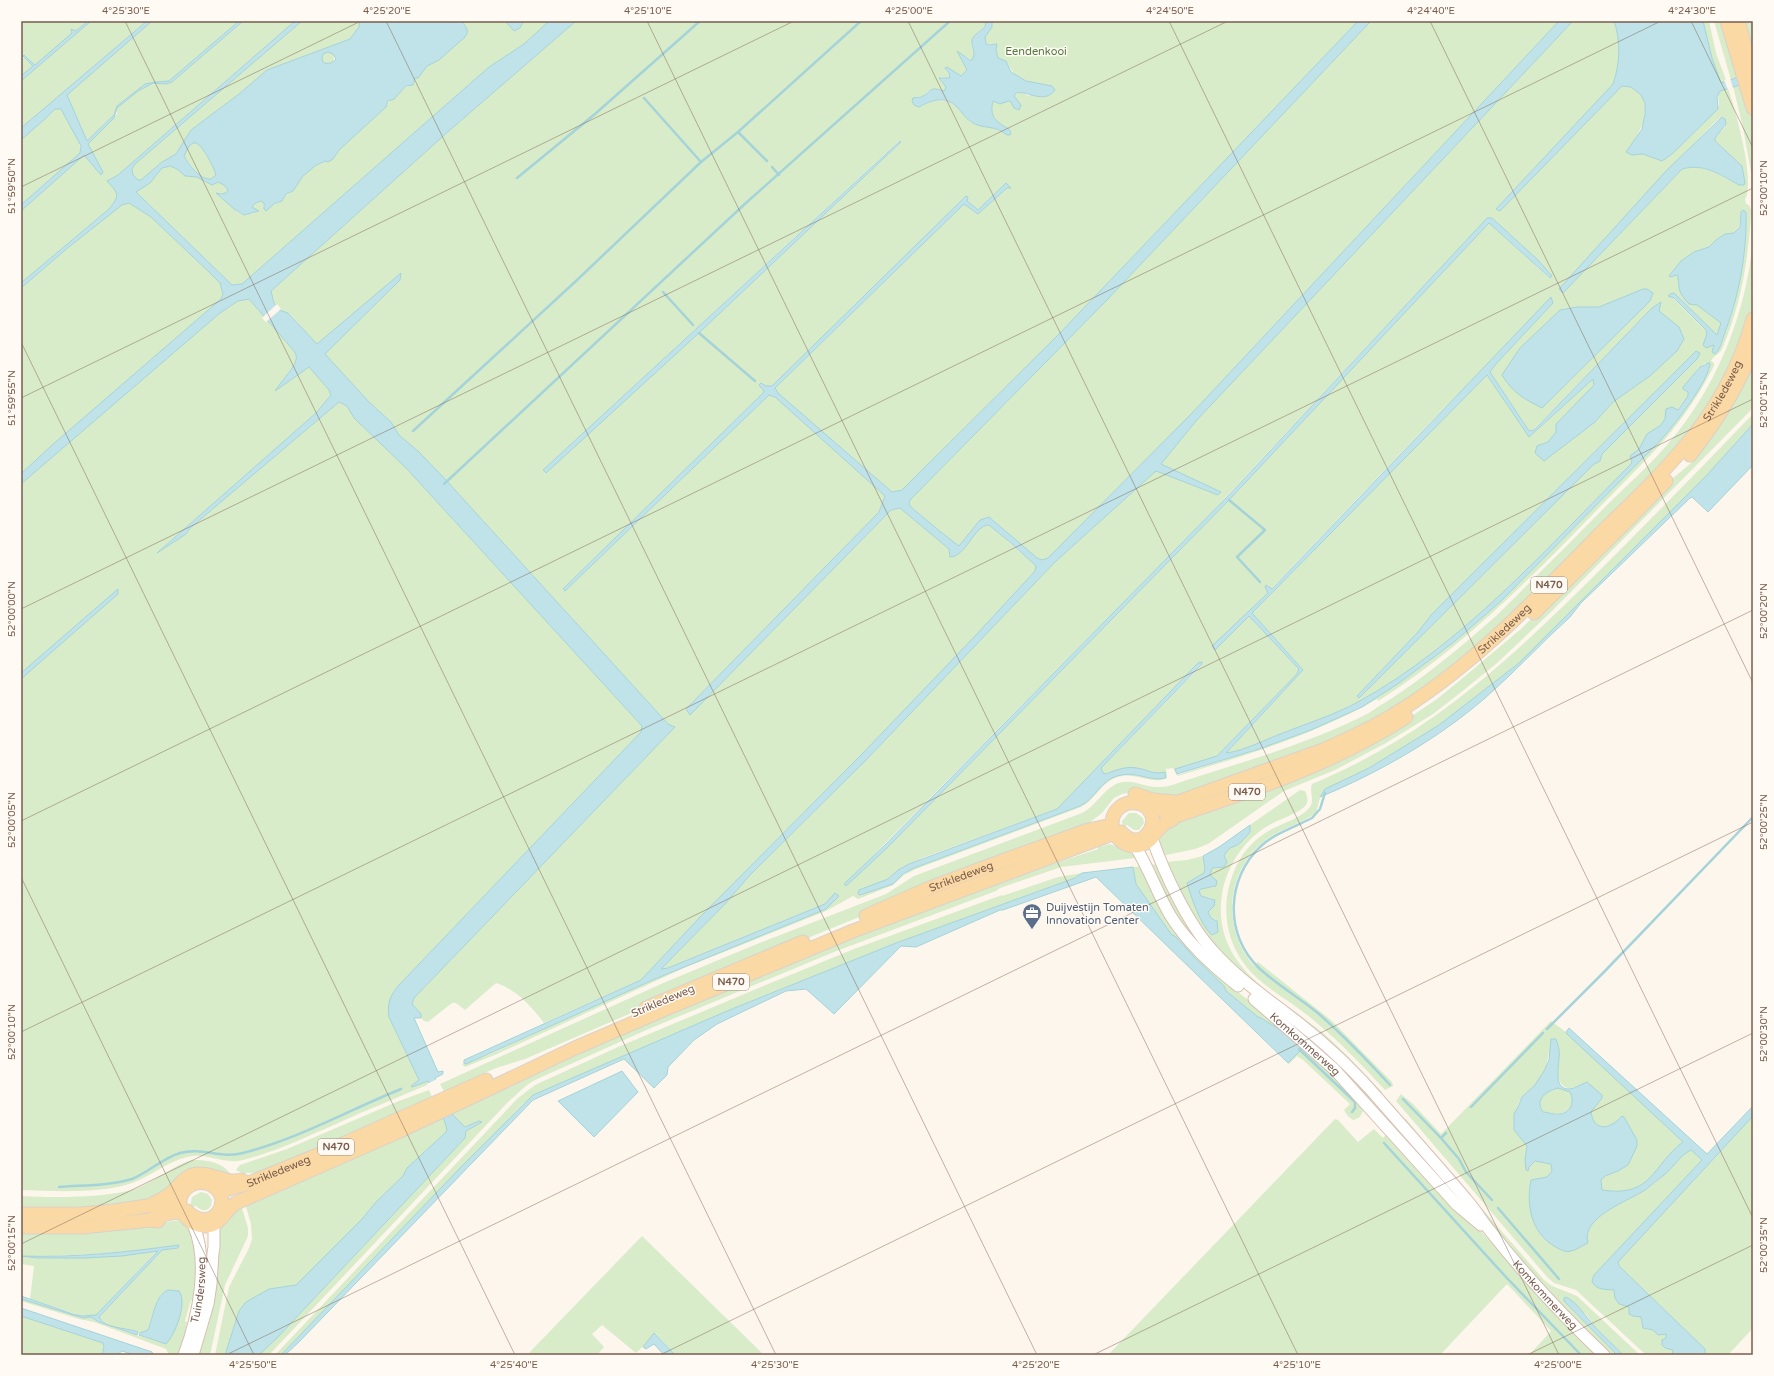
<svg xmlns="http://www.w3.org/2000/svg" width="1774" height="1376" font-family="'Varela Round',sans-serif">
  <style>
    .green { fill: #d8ecc9; fill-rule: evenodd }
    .water { fill: #bfe3e8; stroke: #a5d3da; fill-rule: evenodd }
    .pier { fill: #fdf6ec }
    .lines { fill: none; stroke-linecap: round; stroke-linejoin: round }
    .stream { stroke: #a5d3da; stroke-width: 2.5 }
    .secondary-casing { stroke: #d6c0b0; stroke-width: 13 }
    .primary-casing { stroke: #dad1cd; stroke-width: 15 }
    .secondary { stroke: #fff; stroke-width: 11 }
    .primary { stroke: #fbd9a5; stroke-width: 13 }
    .ticks { fill: none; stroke: #7a5c4d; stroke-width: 1; stroke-opacity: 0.45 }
    .labels { text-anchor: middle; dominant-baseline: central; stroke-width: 3; stroke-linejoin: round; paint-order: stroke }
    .shield { fill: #fffaf3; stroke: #a28b7f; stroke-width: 1 }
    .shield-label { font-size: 10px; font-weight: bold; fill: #7a5c4d }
    .park-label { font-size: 11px; fill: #537a41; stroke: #fffaf3 }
    .street-label { font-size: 11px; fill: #7a5c4d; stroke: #fffaf3 }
    .service-label { font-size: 11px; fill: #4e5e75; stroke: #fffaf3; text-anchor: start }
    .neatline { fill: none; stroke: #7a5c4d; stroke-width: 1.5 }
    .ticks-label { font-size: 10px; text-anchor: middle; fill: #7a5c4d }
  </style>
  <rect width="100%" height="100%" fill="#fdf6ec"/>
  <g class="green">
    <path d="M21,21H63L66,24L64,21H88L76,31L71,29L73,33L35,65L25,55L23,57L33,66L21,76Z"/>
    <path d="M91,21H147L21,128V81Z"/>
    <path d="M152,21H239L169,81L155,82L145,84L117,106L114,115L87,141L66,95Z"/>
    <path d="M243,21H295L118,175L111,178L108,181C120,194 120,195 109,209L21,283V211L84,155L101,175L88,144L117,114V108C127,100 141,85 154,83C161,82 165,85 172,82Z"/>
    <path d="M302,21H360L359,27L350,39L267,70L239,94L191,130L176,154L162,162L141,180H138L133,175L132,169L135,164Z"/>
    <path d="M462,21H505L514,31L520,27L523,21H549L524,44L489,67L242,284L232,285L136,192L150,183L162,168L170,166L177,169L185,176L197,177L212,185L218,182L224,185L228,190L226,193H216L239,213L244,215L255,213V209L252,207L255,203L261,201L264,203L263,206L266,210C271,205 276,205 282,201C284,199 285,195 288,194C294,189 297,184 302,178C309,168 322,162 333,159L339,150L386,107L390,100C400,97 401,86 413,85L415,78L418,77L427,66L465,37Z"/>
    <path d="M576,21H986L985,27L976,33L971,44L974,55L972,60L958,52L967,70L961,76L951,70L945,69L949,73L950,79L941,77V80L946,87L944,91C935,89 929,89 923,96L916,97L919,107L935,100L948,101L956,106L970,122L977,125L991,127L1004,132C996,120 989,117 993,100L1000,103L1005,101L1011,102L1014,95L1020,92L1029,96L1038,85L1026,81L1014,74L1006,61L998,58L996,50V44H986L985,37L992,27L991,21H1358L1059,334L902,490L892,492L778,393L775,388L964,204L978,214L1007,188L1006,183L978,210L967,201L966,196L772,387L766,386L760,384L759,385L764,391L763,393L563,589L565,591L769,395L775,397L885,496L879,512L686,709L690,714L891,510L900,508L949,549L962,550C968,543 979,525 989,525L1036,566L1035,571L1025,582L975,636L862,754L701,916L641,980L544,1023C532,1007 516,989 496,983L465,1010L456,1003H452L428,1022L424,1021L421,1018V1014L412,1004L414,998L675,727L668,724L445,479L419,452L399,435L391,422L369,402L325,354L400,280L401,274L317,344L289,313L279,311L274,303L271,291L450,130ZM899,141L901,142L699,333L545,473L543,470Z"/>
    <path d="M1371,21H1559L1193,412L1048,558L1042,560L1037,558L989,517L980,520L959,546L942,533L912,508L909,504L910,500L1106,301Z"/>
    <path d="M1573,21H1614C1621,40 1620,65 1613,84L1496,209L1500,210L1622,86L1631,87L1641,95L1645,103L1644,122L1635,139L1632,155L1643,154L1662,161L1672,154L1715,112L1719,105L1718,95L1721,90L1728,88C1735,109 1756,181 1745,199L1746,204L1749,205L1751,210C1749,258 1741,305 1722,349C1719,355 1714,355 1711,361L1714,363V366C1694,405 1670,436 1639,467C1557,550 1477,639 1378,701L1377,699C1315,735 1246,755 1178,776L1176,774L1173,768L1166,769L1167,777C1158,786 1135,773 1122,776C1102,779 1097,799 1081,807L916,869L904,875L893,885L858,899L853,896L826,911L684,968L497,1054L465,1067L462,1064L464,1063C474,1064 538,1031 552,1024C643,984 733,944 826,909L838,896L825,904L668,968L661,969L726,903L749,876L866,760L1055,562L1156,471L1218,495L1221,492L1161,464L1196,421ZM1724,117L1725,127L1715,138V141L1742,166L1744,184L1739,185C1719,175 1705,163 1682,169L1563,293L1645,194L1713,124L1720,118ZM1741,211L1746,212C1747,258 1736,305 1720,347L1713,344L1706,348L1707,332L1672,297L1674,293L1717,335L1721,323L1697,305L1693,304L1678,276L1676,274L1672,277L1670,274L1681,261L1693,253L1710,247L1716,240L1725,234L1734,233L1739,227ZM1487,218H1492L1538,260L1552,276L1549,278L1489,223L1229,500L887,848L844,885L1197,528ZM1653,293L1650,301L1542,408L1577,307H1599L1618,300ZM1553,303L1496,364L1490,372L1529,431L1533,430L1652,308L1660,303L1658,311L1679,327L1677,351L1650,376L1613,402L1595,422L1543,461L1537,446L1548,442L1556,432V424L1595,385L1593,379L1529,437L1487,375L1252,613L1303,670L1226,753C1245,751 1265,739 1283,733C1308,723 1334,715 1358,702C1462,645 1548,547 1631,464C1640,446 1649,439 1662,424C1666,419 1668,413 1672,407L1677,410L1688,396V392L1684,390L1698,368L1706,363L1710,368C1698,391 1684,411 1669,431L1500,602L1454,642L1399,683L1362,707L1311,730L1259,749L1178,775L1176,769L1217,756L1297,674L1299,669L1249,616L1215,650L1268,593L1267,585L1271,589L1442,410ZM1696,351L1697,359L1602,454L1600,461L1593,465L1359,697L1357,696L1418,632L1432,614ZM1198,663L1202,665L1101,768L1103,773L1106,774C1126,766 1147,767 1166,778C1149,782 1133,770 1116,776C1100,782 1094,799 1080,806L914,868L895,880L859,890L888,879L904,866L925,857L1057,809Z"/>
    <path d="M1703,21H1709L1716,53L1726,80L1725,82L1721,83L1712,58Z"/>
    <path d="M1714,21H1725L1737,78L1731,80Z"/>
    <path d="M1740,21H1753V65Z"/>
    <circle cx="328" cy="58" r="6"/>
    <path d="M1740,85C1760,108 1753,155 1753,184L1743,128L1733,86Z"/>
    <path d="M55,109H61C69,121 82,138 80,153L21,205V140L46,118Z"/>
    <path d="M193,143H196C203,147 214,167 216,175L211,179C200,180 190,165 184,156L189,146Z"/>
    <path d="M129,203L151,217L209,272L220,283L223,294L221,299L51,446L21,474V288L70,246L122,205Z"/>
    <path d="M1753,239V312L1741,347L1695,430L1520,610L1409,701L1338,740L1173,797L1133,792L1122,794L1114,798L1102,813L1089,823L747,963L525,1059L496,1068L471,1079L446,1095L440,1084L661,984L752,946L886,894L914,876L1082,813C1096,806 1102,791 1116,784C1131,777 1145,788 1160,787C1170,787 1180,782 1190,779C1250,760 1312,742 1369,713C1375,709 1380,705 1386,702C1425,677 1461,647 1496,616C1533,579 1570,543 1607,505C1627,485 1649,466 1667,445C1717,387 1746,315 1753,239Z"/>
    <path d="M249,299L294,351L297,357L296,362L276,390L309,367L329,390L331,395L316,413L159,551L186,534L189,529L339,402L347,406L354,418L407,469L642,726L641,732L398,986L392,994L389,1017L419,1080L411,1086H413L427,1081L429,1083L427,1085C397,1098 366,1110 336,1124C306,1137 275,1152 243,1160C223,1165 207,1152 187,1157C167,1162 151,1176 132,1183C101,1194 54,1191 21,1190V679L118,594V589L21,673V484L220,313L238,301Z"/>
    <path d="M1753,356V408L1551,612L1496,664L1455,697L1433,714L1386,743L1335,770L1284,791L1208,844L1195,849L1162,856C1157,836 1160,834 1177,822L1274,788L1322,769L1334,759L1400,724L1437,699L1464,677L1522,628L1666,484L1690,464L1706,445Z"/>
    <path d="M1753,414V424L1706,476L1519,663L1439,725L1369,768L1325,789L1321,794L1316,813C1302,823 1284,828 1270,837C1226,866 1220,928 1254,966L1258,962L1332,1021L1392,1082L1393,1086L1385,1090C1362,1065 1338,1040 1311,1018C1294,1004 1274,993 1257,978C1223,947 1217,899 1240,859C1247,847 1258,837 1270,830C1281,824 1306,816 1311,805C1314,798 1309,791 1312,784C1430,735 1507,662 1596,574C1649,521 1701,468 1753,414Z"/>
    <path d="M1300,790L1305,791C1308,797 1309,804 1303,808C1295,814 1283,818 1273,823C1246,837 1227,864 1222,894C1211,966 1276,995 1323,1033C1344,1051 1363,1073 1383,1093L1376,1092L1255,988L1205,937L1165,862L1187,860L1203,856L1205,869L1204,873L1187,883C1192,901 1201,918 1210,933L1215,934L1218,931L1216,919L1211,918L1208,912L1214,906L1212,898L1201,896L1199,891L1201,889L1214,887L1213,878L1210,875L1212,868L1222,867L1226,860L1224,856C1230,844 1234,848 1241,842C1244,839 1247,836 1250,832V825Z"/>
    <path d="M1129,813H1136L1143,818L1144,823L1139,830H1134L1127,825L1123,827L1122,821Z"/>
    <path d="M1110,844L1129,850L1138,859H1136L1135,858L1061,867L1000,888L996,891L834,952L651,1028L535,1080L527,1085L508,1102L269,1355H259L277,1338L465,1138L466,1131L482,1122L479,1121L465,1127L451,1113L565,1056L594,1047L752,975L975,890L1098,849V847Z"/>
    <path d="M1160,864L1190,925L1299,1026L1372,1097L1367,1102L1298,1032L1218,966L1175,917L1149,865Z"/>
    <path d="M1142,866L1151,885L1234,989L1303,1043L1362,1106L1363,1111L1360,1117L1354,1120C1350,1119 1346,1114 1344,1110L1350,1104L1303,1060L1297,1056L1289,1064L1288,1063L1302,1049L1288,1035L1261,1018L1258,1017L1225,991L1224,986L1194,957L1176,937L1171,934L1165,928L1136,884L1133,867Z"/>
    <path d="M1082,873L1075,878L896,943L727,1011L524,1103L281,1355H275L518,1098L535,1085L618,1047L761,987L854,949L1002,895V896L1058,877Z"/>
    <path d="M1551,1021L1566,1032L1683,1142C1676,1147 1673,1153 1666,1160C1643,1184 1640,1196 1602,1190L1601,1180L1605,1176L1618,1171L1629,1127L1624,1117H1622C1611,1129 1594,1133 1591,1112L1602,1098L1574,1087L1570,1089C1555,1085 1557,1070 1559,1057L1549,1051C1548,1063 1543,1077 1534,1086C1531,1090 1525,1093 1522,1097C1519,1101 1517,1109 1514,1114L1527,1146L1525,1160L1529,1167L1535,1161L1551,1164L1552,1171L1547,1177L1535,1180L1560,1250L1571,1251L1588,1243C1580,1217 1629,1201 1645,1190C1652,1185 1660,1179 1666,1173C1675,1165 1681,1155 1691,1150L1702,1160L1592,1279L1598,1288L1614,1290L1615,1298L1619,1304L1629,1307V1312L1635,1316H1641V1321L1648,1330H1653L1658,1335L1666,1334L1673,1350L1672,1355H1646L1576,1290L1554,1283L1548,1278L1396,1101L1401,1094L1413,1104L1441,1134Z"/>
    <path d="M1558,1088L1570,1092C1580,1113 1557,1116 1543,1112C1534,1099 1547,1091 1558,1088Z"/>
    <path d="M429,1090L434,1101L258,1173H242L236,1170L240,1165L287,1149L399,1101Z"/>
    <path d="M443,1116L447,1130L445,1133L407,1168L403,1176L376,1202L363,1218L296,1285L269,1289L239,1311L225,1355H215L229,1287L249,1248L252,1239L251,1224L245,1203L325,1171Z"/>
    <path d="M1753,1116V1328L1728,1355H1705V1349L1619,1266L1618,1262Z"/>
    <path d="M1335,1119L1338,1120L1358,1142L1374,1129L1383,1138L1388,1132L1597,1355H1529L1551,1331L1507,1284L1440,1355H1108Z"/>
    <path d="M1403,1119H1406L1436,1156L1544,1280L1552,1286L1577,1296L1640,1355H1623L1594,1326L1586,1314L1564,1301L1617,1355H1610L1607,1353C1534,1279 1469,1199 1403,1119Z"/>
    <path d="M192,1160C208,1160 223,1162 232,1176L156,1198L89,1208H21V1196C49,1198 116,1198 140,1187C158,1179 174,1165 192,1160Z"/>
    <path d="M201,1192L208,1194L212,1200L211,1206C207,1212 201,1211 196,1206L190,1207L192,1197Z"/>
    <path d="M241,1205L248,1228V1236L225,1285L210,1355H199C207,1331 215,1306 217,1281C219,1263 218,1246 219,1228Z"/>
    <path d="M180,1220L187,1224L194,1233L198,1282L193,1300H191L185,1321L187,1322L181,1355H169L166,1349L94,1322L79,1319L21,1301V1299L83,1318L91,1317L99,1322L123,1331L166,1344L179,1291C175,1291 170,1290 166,1291C157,1293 151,1321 148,1330L143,1333C135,1334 103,1325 99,1317L162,1250L178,1248L179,1245C126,1252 74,1257 21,1256V1232L136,1226Z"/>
    <path d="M642,1236L762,1353L761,1355H675L656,1334L636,1353L602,1325L592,1334L604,1347L597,1355H527Z"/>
    <path d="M158,1250L96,1315L82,1316L30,1299L34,1266L21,1264V1257C67,1259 112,1257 158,1250Z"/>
    <path d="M21,1316L103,1343C105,1348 104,1351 102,1355H21Z"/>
  </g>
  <g class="water">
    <path d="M88,21H91L21,81V76L33,66L23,56L24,55L35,65L72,33L71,29L76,31Z"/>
    <path d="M147,21H152L67,95L87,141L114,115L117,106L145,84L155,82L169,81L239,21H243L172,82L166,84L153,83L138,91L117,108L114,118L88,144L103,172L101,175L84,155L21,211V205L80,153L81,146L61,109H55L46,118L21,140V128Z"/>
    <path d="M295,21H302L135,164L132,169L133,175L138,180H141L162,162L176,154L191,130L239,94L267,70L350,39L359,27L360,21H462C466,28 470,30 465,37L439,60L427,66L418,78H415L413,85L406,86L394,99L388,101L386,107L339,150L333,159L328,162L325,161L315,166L303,176L293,191L286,194L282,201L274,204L266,211L264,209V203L261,201L255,203L252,207L259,211L244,215L234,209L216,193L221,194L226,193L228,190L224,185L218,182L212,185L197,177L185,176L177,169L170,166L162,168L150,183L136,192L232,285L242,284L250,277L489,67L524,44L549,21H576L450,130L271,291L274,303L279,310L288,313L317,344L401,273L400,280L325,354L369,402L391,422L399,435L419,452L445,479L668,724L675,727L414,998L412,1004L421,1014V1018H414L438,1072L443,1071V1074L435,1078L451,1113L465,1127L479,1121L482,1122L466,1131L465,1138L277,1338L259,1355H225L239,1311L246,1302L269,1289L296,1285L363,1218L376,1202L403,1176L407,1168L445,1133L447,1130L443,1116L428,1081L412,1087L411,1086L419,1080L389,1017C387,1004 390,996 398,986L641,732L642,726L407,469L354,418L347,406L339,402L189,529L186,534L157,553L316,413L331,395L329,390L309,367L275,391C280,383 295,367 296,360C297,357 296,354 294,351L249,299L238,301L220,313L21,484V474L51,446L221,299L223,294L220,283L209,272L151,217L129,203L122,205L70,246L21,288V283L109,209C120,195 119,194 107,181L118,175ZM328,52L333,54L336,59C332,63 328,65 323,62L322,58L323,54ZM193,143H196C203,146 214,167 216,175L211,179C200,180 189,165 184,156L189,146Z"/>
    <path d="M505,21H523V22L520,28L514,31Z"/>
    <path d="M986,21L992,22V27L985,37L986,44L989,45L997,44L996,50L998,58L1006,61L1011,72L1026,81L1052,86L1055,90C1044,105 1027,90 1016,93L1014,96L1021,105L1019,110L1014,108L1011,102L1009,101L1000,104L993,101C989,117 996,122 1009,129L1011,133L1010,135H1007C995,125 986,129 975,124C966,120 963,113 957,107C945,95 932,100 919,107L914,105L912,101L913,98C916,97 920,98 923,96C934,89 929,87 944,91L946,87L939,78H950L949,73L945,68L947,67L961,76L967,70L957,51L970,60H972L974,55C974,51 973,49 972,45C970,35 980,32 985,27Z"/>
    <path d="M1358,21H1371L1106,301L910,500L909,504L912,508L942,533L959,546L980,520L989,517L1037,558L1042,560L1048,558L1193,412L1559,21H1573L1196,421L1161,464L1221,492L1218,495L1156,471L1055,562L866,760L749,876L726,903L661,969L668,968L825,904L835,893L839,896L826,909L655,979L466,1064L464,1063V1060L641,980L701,916L862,754L975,636L1025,582L1035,571L1036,566L1012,544L989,525C974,525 966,557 950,557L949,549L900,508L891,510L690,715L686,709L879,512L885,496L775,397L769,395L565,591L563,589L763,393L764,391L759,385L761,383L766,386H772L966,196L968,197L967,201L978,210L1006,183L1011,188H1007L978,214L964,204L775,388L778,393L892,492L902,490L1059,334Z"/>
    <path d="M1614,21H1703L1712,58L1721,83L1753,72L1740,85L1720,91L1717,97L1718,109L1672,154L1662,161L1643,154L1632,155L1626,152L1642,129L1645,114V103L1641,95L1631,87L1622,86L1500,211L1496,209L1613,84C1620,65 1621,40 1614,21Z"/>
    <path d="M1722,117L1725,119L1726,124L1715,138V141L1742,166L1745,183L1744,185H1739C1719,174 1704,163 1682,169L1563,293L1559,289L1666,171Z"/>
    <path d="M900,141L901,142L700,332L546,473L543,470Z"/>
    <path d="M1743,210L1746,212C1747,254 1739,296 1724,335C1722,341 1720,350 1715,354L1712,352L1714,345L1706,348L1703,345L1707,334L1706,330L1674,298L1668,296L1670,294L1674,293L1717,335L1721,323L1697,305L1689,304C1679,293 1679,291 1678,276L1676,275L1671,277L1669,276L1681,261L1694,252L1709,247L1716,240L1725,234L1734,233L1740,227L1741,212Z"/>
    <path d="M1487,218H1492L1538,260L1552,276L1550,278L1489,223L1229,500L887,848L846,886L844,884L886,844L1229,495Z"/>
    <path d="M1643,289H1647L1653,293L1650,301L1542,408C1524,399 1513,393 1502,375L1520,348L1560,310L1577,307H1599Z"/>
    <path d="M1551,297L1553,303L1496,364L1490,372L1529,431L1534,430L1652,308L1661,302L1659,311L1679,327L1684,339L1677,351L1650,376L1613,402L1595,422L1544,461L1535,453L1537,446L1548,442L1556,432V424L1594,385L1593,379L1529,437L1487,375L1252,613L1303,670L1226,753C1244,751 1266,739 1283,733C1308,723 1334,715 1358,702C1462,645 1548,547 1631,464L1632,461L1630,456L1639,449L1647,434L1661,425L1665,419L1666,409L1672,407L1678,410L1688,396V392L1683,389V387L1700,367L1705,365L1707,363H1710C1710,380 1672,428 1659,442L1500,602L1454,642L1399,683L1362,707L1311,730L1259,749L1177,774L1175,769L1217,756L1297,674L1299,669L1249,616L1215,650L1212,646L1268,593L1265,587L1266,585L1272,589Z"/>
    <path d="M1696,351L1700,353L1697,359L1602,454L1600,461L1593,465L1359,698L1357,696L1418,632L1432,614Z"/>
    <path d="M1753,424V465L1708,512L1692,497L1690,498L1581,603L1570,617C1541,643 1514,673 1484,699C1436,740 1378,773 1320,797L1325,789L1369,768L1439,725L1519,663L1706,476Z"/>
    <path d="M118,589V594L21,679V673Z"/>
    <path d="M1202,662V664L1101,768L1103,773L1106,774C1116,770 1126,766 1137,768C1149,770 1153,775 1165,772L1166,778C1149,782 1136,770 1117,776C1100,781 1095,799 1080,806L914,868L903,874L893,884L860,895L858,894L859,890L888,879L898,870L909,864L1057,809L1198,663Z"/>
    <path d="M1250,825V832C1247,836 1244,839 1241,842C1234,849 1230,844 1224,856L1227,862L1224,867L1212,868L1210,875L1217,881L1216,886L1201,889L1199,891L1201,896L1215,900L1214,906L1208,912L1211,918L1217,921L1218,932L1212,935C1201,926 1191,897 1187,883L1204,873L1205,869L1203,856L1219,847Z"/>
    <path d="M1133,867L1136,884L1171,934L1176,937L1194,957L1224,986L1226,991L1258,1017L1261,1018L1288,1035L1302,1049L1288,1063L1096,877L1003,910H1000L916,947L901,946L834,1014L806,989L786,991L717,1024L694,1040L668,1067L667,1075L654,1088L624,1059L533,1100L299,1342L285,1355H281L461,1167L533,1095L727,1011L896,943L1075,878L1082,873Z"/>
    <path d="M1569,1028L1707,1154L1753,1106V1116L1618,1262L1619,1266L1705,1349V1355H1672L1673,1350L1665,1348L1662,1345V1340L1666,1338V1334L1658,1335L1653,1330L1643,1328L1641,1317L1633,1316L1629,1314V1307L1619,1304L1615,1298L1614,1290C1606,1289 1596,1291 1592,1281L1594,1275L1702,1160L1691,1150C1680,1155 1674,1167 1664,1175C1658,1180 1651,1185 1645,1190C1629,1201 1580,1217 1588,1243C1583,1245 1577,1250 1571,1251C1566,1253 1559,1249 1554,1246C1531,1232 1526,1205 1531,1180L1547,1177L1552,1171L1551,1164L1535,1161L1529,1167L1528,1171L1526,1170L1525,1160L1527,1146L1514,1130V1114L1519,1105L1522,1097L1535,1085L1544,1071L1549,1060L1551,1039H1556C1558,1044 1560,1051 1559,1057C1559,1067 1553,1089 1569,1089C1574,1089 1582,1084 1587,1082L1602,1095V1098L1591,1112C1594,1133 1611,1129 1622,1116L1624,1117L1637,1140V1146L1628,1165L1618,1171L1605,1176L1601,1180L1602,1190C1653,1198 1652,1165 1683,1142L1567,1034L1566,1032ZM1558,1088L1570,1092C1575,1102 1571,1113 1559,1114C1553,1115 1548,1112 1543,1112C1534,1099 1547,1091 1558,1088Z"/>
    <path d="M622,1071L638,1092L594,1137L558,1101Z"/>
    <path d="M179,1245L178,1248L162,1250L99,1317C104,1328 125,1328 135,1331L138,1332L137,1335L99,1322L91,1317L83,1318L21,1299V1296L73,1314L82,1316L96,1315L158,1251L122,1256L84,1258H37L21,1256C74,1258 127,1252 179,1245Z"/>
    <path d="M168,1290L179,1291C188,1302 175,1335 166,1344L139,1335L140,1333L148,1330C153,1318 155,1295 168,1290Z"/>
    <path d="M1566,1297C1579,1304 1585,1316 1594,1326C1603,1336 1614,1345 1623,1355H1617L1564,1301V1298Z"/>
    <path d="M21,1308L152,1352L153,1355H135L122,1351L117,1355H102L104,1347L103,1343L21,1316Z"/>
    <path d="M654,1333L675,1355H664L654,1344L646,1349L643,1347Z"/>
  </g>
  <g class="pier">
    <path d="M1730,78L1733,88L1728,90L1724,80Z"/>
    <path d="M277,304L281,309L266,322L262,318Z"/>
    <path d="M437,1079L453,1112L442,1117L427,1084Z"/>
  </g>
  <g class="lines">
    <g class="stream">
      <path d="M738,132L861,21"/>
      <path d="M701,162L738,132L767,161"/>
      <path d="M772,167L779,175"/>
      <path d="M517,178L595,114L700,21"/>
      <path d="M663,292L693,325"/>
      <path d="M699,333L755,381"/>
      <path d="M413,431L576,281L701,162L644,98"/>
      <path d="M444,484L747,202L950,21"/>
      <path d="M1229,500L1265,530L1237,557L1260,582"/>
      <path d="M1325,793L1320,809L1312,818C1295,827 1275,833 1261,846C1226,878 1224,935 1259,968C1277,985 1300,998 1319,1014C1344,1036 1367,1060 1390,1085"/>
      <path d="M1547,1029L1604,972L1753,817"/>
      <path d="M1299,1049L1355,1102V1108L1352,1112"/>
      <path d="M1403,1099L1441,1138L1459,1159L1466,1172L1492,1200"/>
      <path d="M1471,1107L1543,1033"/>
      <path d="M1441,1138L1446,1133"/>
      <path d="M1384,1143L1505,1276L1581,1355"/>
      <path d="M59,1187C83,1185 109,1186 132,1179C149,1172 163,1158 180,1153C202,1147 222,1159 243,1153C298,1139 349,1110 401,1089"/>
      <path d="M1498,1208L1559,1279"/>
    </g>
    <defs>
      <g id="secondary">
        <path id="s1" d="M1152,838C1164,873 1188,924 1213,951C1235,976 1261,994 1287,1014C1322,1040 1355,1071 1383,1104C1411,1136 1439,1167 1466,1199C1475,1209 1482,1221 1491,1232C1525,1275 1564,1317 1604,1355"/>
        <path d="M1135,846C1149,868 1157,893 1170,915C1187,943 1213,966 1238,986"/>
        <path id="s2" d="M1254,999L1334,1069L1457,1205L1481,1225"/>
        <path id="s3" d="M184,1355C198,1317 210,1262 193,1224"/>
        <path d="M193,1355L208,1304L211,1284L213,1253L214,1247V1224"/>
      </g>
      <g id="primary">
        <path d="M1727,21L1753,108"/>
        <path d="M1738,21L1753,75"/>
        <path d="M1690,455C1716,422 1738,388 1753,348"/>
        <path d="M1534,613L1632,516L1666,481"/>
        <path d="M1135,794L1153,800L1174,802"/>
        <path id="s4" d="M1150,812L1323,750C1347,739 1371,729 1393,715C1471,668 1534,601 1597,537C1625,509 1655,482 1680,452C1713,415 1740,368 1753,319"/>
        <path d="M1167,817L1176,816C1257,789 1333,764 1406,717"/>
        <path id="s5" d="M866,916L927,889L991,865L1088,830L1112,825"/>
        <path d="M646,1008L803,942"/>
        <path id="s6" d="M219,1192L249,1183L325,1152L486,1080"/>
        <path d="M154,1203C161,1200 168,1196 173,1191C180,1185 183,1178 192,1175C210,1170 224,1185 242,1180"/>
        <path d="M21,1214H80L114,1211L180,1201"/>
        <path d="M151,1220C160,1213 176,1212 187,1211C212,1237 238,1197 209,1184C203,1182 196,1182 191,1185C166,1199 187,1232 212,1225C223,1221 226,1209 236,1203L400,1131L575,1048L663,1010L853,931L1115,833L1121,832C1146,860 1170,806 1135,803C1128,802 1121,805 1116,811C1104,828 1122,851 1141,845C1153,842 1154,831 1163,825C1167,821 1172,821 1176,816"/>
        <path d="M21,1227H82L151,1220L158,1221"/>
      </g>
    </defs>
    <use href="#secondary" class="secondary-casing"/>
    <use href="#primary" class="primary-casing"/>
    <use href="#secondary" class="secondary"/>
    <use href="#primary" class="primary"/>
  </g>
  <path class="ticks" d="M125,21L776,1355M386,21L1037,1355M647,21L1298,1355M908,21L1559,1355M1169,21L1753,1218M1430,21L1753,683M1691,21L1753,148M21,187L361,21M21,342L515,1355M21,398L794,21M21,609L1228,21M21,821L1661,21M21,877L254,1355M21,1032L1753,188M21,1244L1753,399M226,1355L1753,610M660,1355L1753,822M1093,1355L1753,1033M1527,1355L1753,1245"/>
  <defs>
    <symbol id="office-pin" viewBox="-11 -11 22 30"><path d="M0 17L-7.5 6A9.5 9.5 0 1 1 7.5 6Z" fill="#5c6f8a" stroke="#fffaf3"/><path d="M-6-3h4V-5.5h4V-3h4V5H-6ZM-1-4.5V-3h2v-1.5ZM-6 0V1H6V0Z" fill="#fff"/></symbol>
  </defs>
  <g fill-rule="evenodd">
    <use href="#office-pin" x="1021" y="902" width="22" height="30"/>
  </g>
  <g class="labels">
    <g class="shield">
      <rect x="1531" y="577" width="36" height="16" rx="3"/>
      <rect x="1229" y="784" width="36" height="16" rx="3"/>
      <rect x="713" y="974" width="36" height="16" rx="3"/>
      <rect x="318" y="1139" width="36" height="16" rx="3"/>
    </g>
    <g class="shield-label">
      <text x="1549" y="585">N470</text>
      <text x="1247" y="792">N470</text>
      <text x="731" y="982">N470</text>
      <text x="336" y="1147">N470</text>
    </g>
    <g class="park-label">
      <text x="1036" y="51">Eendenkooi</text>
    </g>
    <g class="street-label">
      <text stroke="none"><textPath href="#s4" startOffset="727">Strikledeweg</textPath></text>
      <text stroke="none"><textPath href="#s4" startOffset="403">Strikledeweg</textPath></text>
      <text stroke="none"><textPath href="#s5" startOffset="103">Strikledeweg</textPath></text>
      <text transform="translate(663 1001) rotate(-23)">Strikledeweg</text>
      <text stroke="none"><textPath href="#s2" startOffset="68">Komkommerweg</textPath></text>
      <text stroke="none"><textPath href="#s6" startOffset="63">Strikledeweg</textPath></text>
      <text stroke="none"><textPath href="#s3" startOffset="67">Tuindersweg</textPath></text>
      <text stroke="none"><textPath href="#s1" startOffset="609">Komkommerweg</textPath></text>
    </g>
    <g class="service-label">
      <text x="1046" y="907">Duijvestijn Tomaten<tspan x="1046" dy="13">Innovation Center</tspan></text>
    </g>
  </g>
  <rect width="1774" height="1376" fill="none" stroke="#fffaf3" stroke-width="44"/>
  <rect x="22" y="22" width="1730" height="1332" class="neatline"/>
  <g class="ticks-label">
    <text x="126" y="14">4°25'30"E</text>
    <text x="387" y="14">4°25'20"E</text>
    <text x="648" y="14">4°25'10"E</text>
    <text x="909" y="14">4°25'00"E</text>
    <text x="1170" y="14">4°24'50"E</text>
    <text x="1431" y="14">4°24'40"E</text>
    <text x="1692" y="14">4°24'30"E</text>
    <text transform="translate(11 186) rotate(-90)" y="4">51°59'50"N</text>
    <text transform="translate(1763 188) rotate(-90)" y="4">52°00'10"N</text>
    <text transform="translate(11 398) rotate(-90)" y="4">51°59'55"N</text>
    <text transform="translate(1763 400) rotate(-90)" y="4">52°00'15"N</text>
    <text transform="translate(11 609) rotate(-90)" y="4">52°00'00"N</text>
    <text transform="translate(1763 611) rotate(-90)" y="4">52°00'20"N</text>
    <text transform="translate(11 820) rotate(-90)" y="4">52°00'05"N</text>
    <text transform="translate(1763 822) rotate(-90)" y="4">52°00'25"N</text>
    <text transform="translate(11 1032) rotate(-90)" y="4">52°00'10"N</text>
    <text transform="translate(1763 1034) rotate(-90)" y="4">52°00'30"N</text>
    <text transform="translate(11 1243) rotate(-90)" y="4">52°00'15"N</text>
    <text transform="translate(1763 1245) rotate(-90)" y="4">52°00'35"N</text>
    <text x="253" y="1368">4°25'50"E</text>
    <text x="514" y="1368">4°25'40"E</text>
    <text x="775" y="1368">4°25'30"E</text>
    <text x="1036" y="1368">4°25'20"E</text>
    <text x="1297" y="1368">4°25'10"E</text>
    <text x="1558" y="1368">4°25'00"E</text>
  </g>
</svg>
